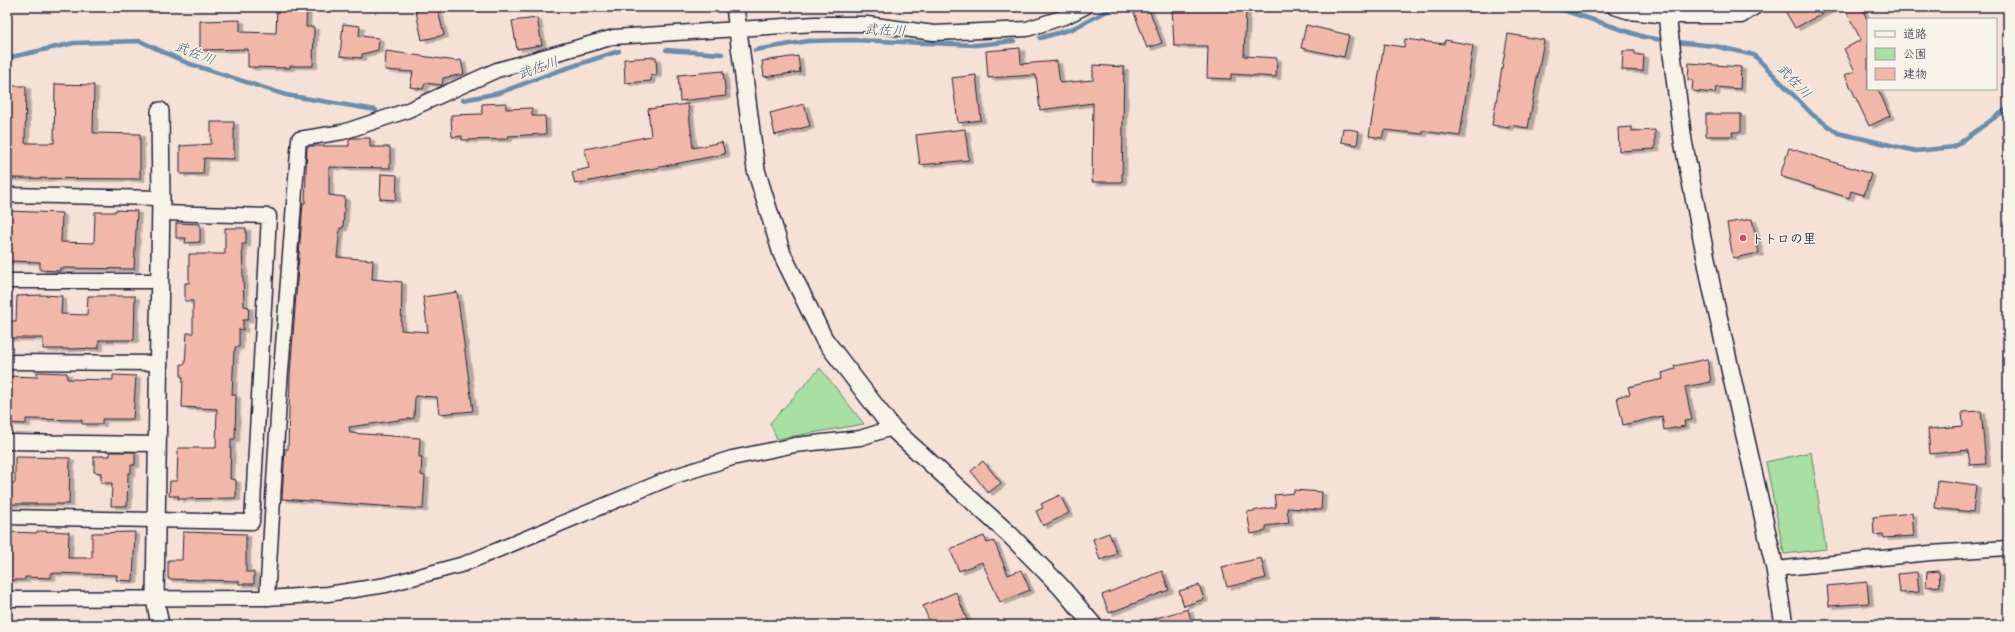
<svg xmlns="http://www.w3.org/2000/svg" width="2015" height="632" font-family="'Comic Neue','Klee One',sans-serif">
  <style>
    .green { fill: #a8dfa2; stroke: #65806e }
    .lines { fill: none; stroke-linecap: round; stroke-linejoin: round }
    .stream { stroke: #698ead; stroke-width: 4.5 }
    .building { fill: #f1b8a9; stroke: #22223b; filter: url(#shadow) }
    .minor-casing { stroke: #22223b; stroke-width: 17 }
    .tertiary-casing { stroke: #22223b; stroke-width: 20 }
    .minor { stroke: #f7f3e8; stroke-width: 14 }
    .tertiary { stroke: #f7f3e8; stroke-width: 17 }
    .poi-dot { fill: #d1495b; stroke: #f7f3e8; stroke-width: 1.5 }
    .labels { text-anchor: middle; dominant-baseline: central; stroke-width: 3; stroke-linejoin: round; paint-order: stroke }
    .poi-label { font-size: 13px; font-weight: bold; fill: #22223b; stroke: #f7f3e8; text-anchor: start }
    .water-label { font-size: 14px; font-style: italic; fill: #455874; stroke: #f7f3e8 }
  </style>
  <defs>
    <filter id="shadow"><feDropShadow dx="4.5" dy="2.5" stdDeviation="0" flood-color="#0004"/></filter>
  </defs>
  <rect width="100%" height="100%" fill="#f5e1d5"/>
  <filter id="ink" filterUnits="userSpaceOnUse"><feTurbulence type="fractalNoise" baseFrequency=".025" numOctaves="2"/><feDisplacementMap in="SourceGraphic" scale="8" xChannelSelector="R" yChannelSelector="G"/><feConvolveMatrix kernelMatrix="1 2 1 2 8 2 1 2 1" color-interpolation-filters="sRGB"/></filter>
  <g filter="url(#ink)">
    <g class="green">
      <path d="M820,368L864,424L777,439L770,423Z"/>
      <path d="M1811,452L1826,549L1784,554L1766,462Z"/>
    </g>
    <g class="lines">
      <g class="stream">
        <path d="M1554,7L1644,37L1667,41"/>
        <path d="M1040,38L1072,29L1115,7"/>
        <path d="M1675,42L1715,46L1754,55L1813,115L1838,133L1916,151L1954,147L2008,108"/>
        <path d="M666,50L722,54"/>
        <path d="M755,50L808,41L852,40L976,45L1014,41"/>
        <path d="M7,58L74,43L140,41L187,63L286,95L376,110"/>
        <path d="M463,100L499,93L555,72L619,51"/>
      </g>
    </g>
    <g class="building">
      <path d="M277,7H307L306,27H314L313,66H290V68L248,67V49L200,50V21L240,20V32L276,33Z"/>
      <path d="M415,7H437L444,35L422,40Z"/>
      <path d="M1132,7H1148L1162,43L1147,48Z"/>
      <path d="M1172,7H1210V9L1246,11L1244,56L1277,58L1276,77L1231,74V79L1207,78L1208,46H1174Z"/>
      <path d="M1783,7H1835L1795,28Z"/>
      <path d="M1844,7H1861L1868,21V89H1878L1890,116L1869,126L1845,75L1855,71L1844,49L1861,40Z"/>
      <path d="M537,18L542,45L517,49L512,21Z"/>
      <path d="M343,24L360,26L359,36L379,38L378,50L362,54V58L340,56Z"/>
      <path d="M1306,25L1349,35L1344,57L1301,48Z"/>
      <path d="M1508,34L1544,40L1528,128L1509,125V128L1492,125Z"/>
      <path d="M1405,39L1444,44L1445,40L1473,45L1460,136L1423,131V134L1384,130L1382,138L1369,136L1384,44L1404,47Z"/>
      <path d="M1020,48L1021,64L1057,61L1060,83L1093,80V65L1124,67L1122,182H1092L1093,103L1040,110L1036,75L988,78L986,51Z"/>
      <path d="M386,51L456,61L461,60L464,74L443,78L442,85L425,83L423,89L410,87L413,72L385,70Z"/>
      <path d="M1623,51H1635V55H1644L1643,71L1622,70Z"/>
      <path d="M798,56L800,72L764,77L762,61Z"/>
      <path d="M656,57L657,75H651V81L625,83L624,59Z"/>
      <path d="M1689,63L1741,67L1740,89L1716,87L1715,93L1692,91L1693,80H1688Z"/>
      <path d="M723,71L726,96L680,101L678,75Z"/>
      <path d="M976,75L981,120L958,123L952,78Z"/>
      <path d="M55,84L94,85L93,133L140,134V179L7,178V86H26L25,143H54Z"/>
      <path d="M506,103V109L532,108V116H545L546,134L508,136V139L462,140V136L452,137L451,115L482,114V104Z"/>
      <path d="M688,104L693,148L722,142L725,154L575,184L572,172L589,168L585,149L651,136L648,109Z"/>
      <path d="M804,104L810,126L775,135L770,113Z"/>
      <path d="M1706,114H1741V132H1732L1733,136H1706Z"/>
      <path d="M211,122H234V159L204,158L203,174H180V146L211,144Z"/>
      <path d="M1632,127V131L1655,130V149L1619,151L1618,128Z"/>
      <path d="M1343,128L1359,131L1357,145L1341,142Z"/>
      <path d="M965,129L969,160L920,165L916,135Z"/>
      <path d="M351,138H370V147H390V168L329,167V195L345,197L343,228H340L337,257L373,260L372,279L402,282L401,330L428,332L423,297L457,292L473,411L439,414L437,397L415,396L414,418L349,427L350,433L420,438L419,457H422L421,475L425,476L423,509L282,499L285,449H288L290,375L303,203H305L307,146H349V139Z"/>
      <path d="M1789,148L1871,174L1864,195L1851,191L1849,198L1780,176Z"/>
      <path d="M381,174L397,175L396,200L380,199Z"/>
      <path d="M115,210L137,211L134,269L60,268V271L40,270V262L7,261V211L62,213L61,242L94,243L95,212H115Z"/>
      <path d="M1752,219L1759,253L1733,258L1727,223Z"/>
      <path d="M176,223L200,224V242L185,243L186,238H176Z"/>
      <path d="M225,228H246V244H242L244,306L249,307L248,320H243V330L239,329V347H235V351H234L232,395H236L235,439H231L230,479L236,480V498L178,499L179,496H169L170,481H177L178,448H216L217,409L182,407L183,377H181V364H185L187,333H193V301H185V283H189V254H225Z"/>
      <path d="M41,295L62,296L61,314L87,315L88,296H135L134,340H99V348L72,349H43V338H7V321H16L17,296Z"/>
      <path d="M1707,359L1711,382L1685,387L1692,420L1684,421L1685,426L1664,430L1662,416L1623,425L1617,397L1630,394L1628,387L1663,379L1662,373L1675,369L1674,366Z"/>
      <path d="M37,372L67,373V379L113,380V375L136,376L133,419H102V424H82V420L26,419V424L7,423V376L37,377Z"/>
      <path d="M1981,411L1986,464L1970,465L1968,450L1930,454L1928,429L1963,426L1962,412Z"/>
      <path d="M110,452H135V465H131V473H128L127,506H111L112,483H101V473L94,472V456H110Z"/>
      <path d="M15,457L70,458L69,504H7V483H15Z"/>
      <path d="M983,461L1001,483L988,493L971,471Z"/>
      <path d="M1938,480L1976,485L1973,512L1935,508Z"/>
      <path d="M1294,490L1322,492L1321,510L1287,508L1289,523L1266,526V531L1251,534L1247,512L1276,507L1274,495L1294,493Z"/>
      <path d="M1060,495L1069,513L1043,526L1036,511L1043,508L1041,504Z"/>
      <path d="M1912,513L1914,536L1884,538L1883,534L1874,535L1873,517Z"/>
      <path d="M37,531L69,532L68,558H92V533L135,532L133,581L116,580L117,575L51,573V578L25,577V580H8L7,532L37,533Z"/>
      <path d="M183,532L246,534V572H254V584H239V581L168,579V560H182Z"/>
      <path d="M1109,533L1117,554L1100,560L1093,539Z"/>
      <path d="M984,536L987,543L994,541L1008,575L1021,570L1030,590L1000,602L982,562L959,571L950,549Z"/>
      <path d="M1261,558L1266,578L1227,587L1222,567Z"/>
      <path d="M1162,571L1169,590L1109,613L1102,595Z"/>
      <path d="M1939,571L1940,586L1926,587L1927,572Z"/>
      <path d="M1917,572L1919,592L1900,593L1898,574Z"/>
      <path d="M1867,582L1869,603L1829,606L1827,586Z"/>
      <path d="M1199,585L1204,599L1184,606L1179,591Z"/>
      <path d="M956,592L969,625H931L923,606Z"/>
      <path d="M1188,609L1192,625H1147L1146,621Z"/>
    </g>
    <g class="lines">
      <defs>
        <g id="minor">
          <path d="M1614,7L1630,12L1667,16H1741L1755,7"/>
          <path d="M7,195L161,198"/>
          <path d="M7,281H160"/>
          <path d="M7,362L157,363"/>
          <path d="M7,442L157,444"/>
          <path d="M7,517L252,522L269,216L161,213"/>
          <path d="M1775,569L1930,553L2008,548"/>
          <path d="M267,598L280,384L299,139L343,132L406,111L497,70L614,37L815,24H867L934,33L1027,29L1067,16L1085,7"/>
          <path d="M7,599L267,598L328,594L386,585L464,564L675,476L732,458L795,445L860,438L892,428"/>
        </g>
        <g id="tertiary">
          <path d="M735,7L756,170L782,254L824,339L892,428L1010,535L1061,587L1093,625"/>
          <path d="M1666,7L1683,141L1712,289L1775,569L1784,625"/>
          <path d="M160,111L161,198L155,599L160,625"/>
        </g>
      </defs>
      <use href="#minor" class="minor-casing"/>
      <use href="#tertiary" class="tertiary-casing"/>
      <use href="#minor" class="minor"/>
      <use href="#tertiary" class="tertiary"/>
    </g>
  </g>
  <circle class="poi-dot" cx="1743" cy="238" r="4"/>
  <g class="labels">
    <g class="poi-label">
      <text x="1751" y="238">トトロの里</text>
    </g>
    <g class="water-label">
      <text transform="translate(885 30) rotate(3)">武佐川</text>
      <text transform="translate(195 53) rotate(21)">武佐川</text>
      <text transform="translate(538 68) rotate(-19)">武佐川</text>
      <text transform="translate(1794 81) rotate(46)">武佐川</text>
    </g>
  </g>
  <rect width="2015" height="632" fill="none" stroke="#f7f3e8" stroke-width="24"/>
  <rect x="12" y="12" width="1991" height="608" fill="none" stroke="#22223b" stroke-width="1.5" filter="url(#ink)"/>
  <rect x="1867" y="18" width="130" height="72" fill="#f7f3e8" stroke="#a29fa3"/>
  <rect x="1875" y="31" width="20" height="6" fill="#f7f3e8" stroke="#a29fa3"/>
  <text x="1903" y="38" font-size="12" fill="#22223b">道路</text>
  <rect x="1875" y="48" width="20" height="12" fill="#a8dfa2" stroke="#a29fa3"/>
  <text x="1903" y="58" font-size="12" fill="#22223b">公園</text>
  <rect x="1875" y="68" width="20" height="12" fill="#f1b8a9" stroke="#a29fa3"/>
  <text x="1903" y="78" font-size="12" fill="#22223b">建物</text>
</svg>
